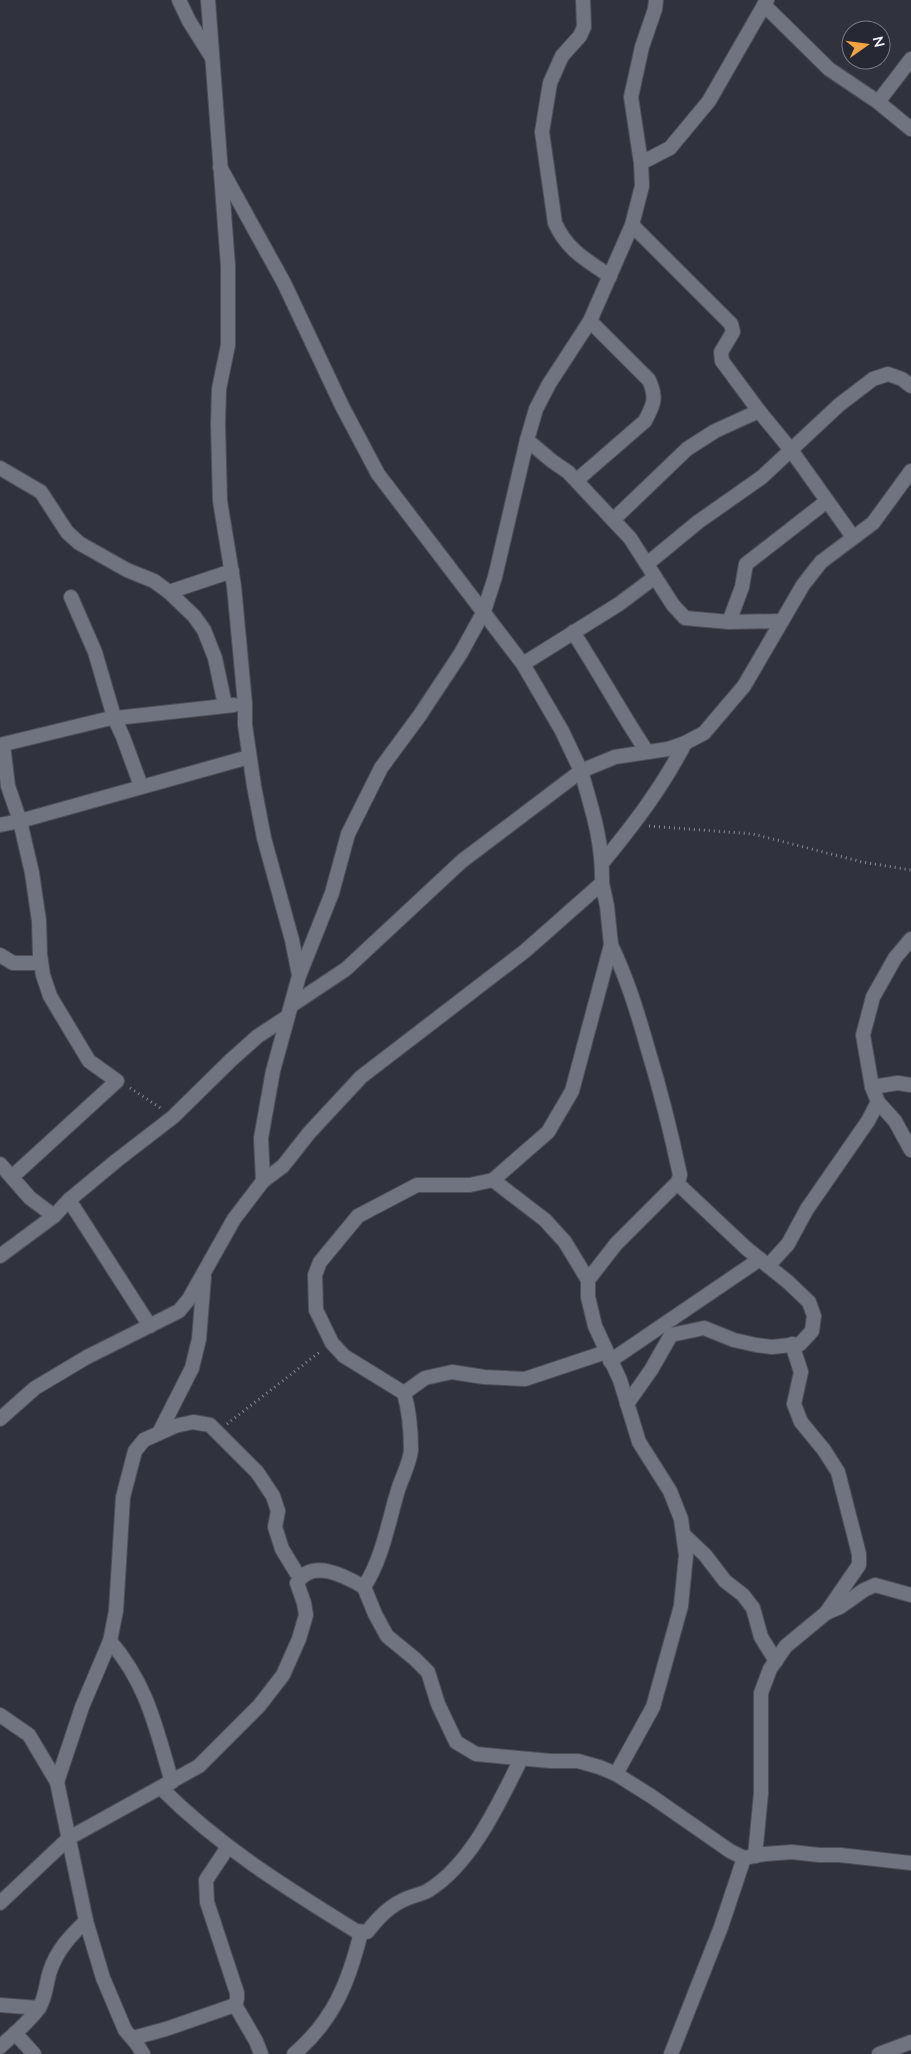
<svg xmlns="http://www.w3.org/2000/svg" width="911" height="2054" font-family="Lato,sans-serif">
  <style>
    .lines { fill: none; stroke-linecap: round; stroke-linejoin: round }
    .minor-casing { stroke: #4d4f58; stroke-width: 16 }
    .path { stroke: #888b94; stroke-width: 3; stroke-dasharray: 1 4; stroke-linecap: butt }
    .minor { stroke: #707380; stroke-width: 14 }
  </style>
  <rect width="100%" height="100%" fill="#30333e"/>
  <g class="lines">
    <defs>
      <g id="minor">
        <path d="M179,0L189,21L211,56"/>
        <path d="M208,0L228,266V345L219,389L218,424L220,501L234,586L245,704V725L254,786L264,838L292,940L299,975"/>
        <path d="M583,0L584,27L580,36L562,56L550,83L542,132L555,223C567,250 586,260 610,276"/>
        <path d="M764,5L829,69L878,102L911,129"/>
        <path d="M878,102L911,59"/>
        <path d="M641,163L670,148L709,101L767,0"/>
        <path d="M220,167L284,283L342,406L378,474L523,664L562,731L581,771L615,757L668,749L685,743L704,733L744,686L803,585L821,562L873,523L911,471"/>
        <path d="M632,225L731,324L733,332L721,352L722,361L759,411"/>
        <path d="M527,440L552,461L568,472L630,538L673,605L685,618L729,622L782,621"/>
        <path d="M0,468L41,492L67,532L79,543L127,570L154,581L169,592L194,616L204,630L215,658L225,705"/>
        <path d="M577,480L645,421C654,404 657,398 649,380L590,321"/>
        <path d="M613,520L687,449L715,431L759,411L791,450L853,537"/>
        <path d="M647,564L698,522L762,477L839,405L873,379L888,374L902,379L911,386"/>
        <path d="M169,592L232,571"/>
        <path d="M71,597L95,652L114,717L123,737L141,786"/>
        <path d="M729,622L742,587L746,564L827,501"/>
        <path d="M573,632C599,672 621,713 647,752"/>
        <path d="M523,664L619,604L655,577"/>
        <path d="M0,745L107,719L234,705"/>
        <path d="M3,745L8,786L20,821L32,873L39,921L40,955L43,975L50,996L89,1061L117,1081L13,1176"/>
        <path d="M0,825L20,821L249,757"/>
        <path d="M603,862C634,824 662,788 685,743"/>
        <path d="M911,939L895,958L873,997L863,1035L872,1087L878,1102L895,1121L911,1150"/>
        <path d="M611,945C627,978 637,1011 647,1046C660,1089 671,1132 680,1175L678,1182L616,1244L588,1280V1297L595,1326L620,1380L639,1442L670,1491L681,1519L686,1555L681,1606L653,1707L616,1774"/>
        <path d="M0,955L13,963H41"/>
        <path d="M872,1087L898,1083L911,1085"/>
        <path d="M0,1164L30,1198L54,1216"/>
        <path d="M493,1180L545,1220L565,1242L588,1280"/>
        <path d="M263,1181L261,1138L273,1071L299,976L332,893L348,834L381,768L420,715L461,653L484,611L495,577L527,440L536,409L549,384L590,321L632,225L642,186L641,163L631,97L642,47L655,9L656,0"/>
        <path d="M69,1200L150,1326"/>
        <path d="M0,1256L54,1216L69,1200L116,1161L173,1117L231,1060L258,1036L287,1017"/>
        <path d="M768,1266L788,1244L807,1209L868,1121L878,1102"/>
        <path d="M792,1344L801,1372L794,1404L801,1422L824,1450L838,1472L859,1554V1565L826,1613"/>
        <path d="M610,1361L760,1259"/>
        <path d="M404,1393L425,1378L452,1372L484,1377L525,1379L606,1352"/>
        <path d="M627,1404L651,1370L671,1335L704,1328L734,1340L756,1345L772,1347L800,1344L812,1331L814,1316L809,1302L788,1282L746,1248L677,1183"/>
        <path d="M0,1419L35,1388L87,1357L179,1311L189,1299L234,1219L263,1181L283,1166L309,1133L361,1077L525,951L602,883C603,842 592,809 581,771L462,861L346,969L292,1005"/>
        <path d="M159,1433L192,1368L199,1339L204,1277"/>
        <path d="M685,1536L705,1555L725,1581L743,1595L753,1608L761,1637L776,1661"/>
        <path d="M364,1587L375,1614L387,1636L415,1659L428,1672L438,1704L456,1742L476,1754L550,1761H578L599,1767L616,1774L651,1796L730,1851L744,1858L765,1854L792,1852L819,1855H840L911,1863"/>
        <path d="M110,1641C148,1685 156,1729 172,1782"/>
        <path d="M0,1715L29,1735L57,1782L86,1921L103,1978L125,2030L137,2044L143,2054"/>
        <path d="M57,1782L82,1707L110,1641L116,1611L123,1497L135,1451L144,1440L175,1426L193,1422L210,1425L257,1472L273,1496L278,1511L275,1527L282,1549L296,1572L301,1576"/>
        <path d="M161,1788C220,1847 285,1887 356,1931L367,1932C379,1917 390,1905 408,1898C415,1895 423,1894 429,1890C472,1863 499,1803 521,1759"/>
        <path d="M755,1856L761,1793V1693L770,1669L786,1646L826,1613L840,1607L864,1590L875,1585L911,1595"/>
        <path d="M0,1903L69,1838L199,1766L259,1706L283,1675L299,1639L306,1615L304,1603L297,1583C312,1558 345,1576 364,1587C383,1557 388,1523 398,1490C402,1477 410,1463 411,1450C411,1431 409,1410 404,1393L344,1356L332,1343L316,1310L315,1275L320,1262L358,1216L417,1185H470L493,1180L548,1132L572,1091L611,945L607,906L602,883"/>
        <path d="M0,2005L39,2008"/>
        <path d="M235,2005L256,2041L261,2054"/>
        <path d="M15,2033L34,2054"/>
        <path d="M133,2038L166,2029L235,2005L237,1999V1993L207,1902L206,1880L228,1847"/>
        <path d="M0,2047C13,2035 29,2022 39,2008C46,1997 46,1983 50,1971C57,1950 71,1935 86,1921"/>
        <path d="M294,2054C333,2021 349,1982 361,1932"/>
        <path d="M671,2054L721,1927L744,1858"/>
        <path d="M879,2054L911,2042"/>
      </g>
    </defs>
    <use href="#minor" class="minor-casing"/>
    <g class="path">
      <path d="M649,826L753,834L862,862L911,870"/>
      <path d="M130,1088L162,1109"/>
      <path d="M227,1424L321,1351"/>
    </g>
    <use href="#minor" class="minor"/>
  </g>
  <g transform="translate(866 45) rotate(76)"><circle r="24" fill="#262933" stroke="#787b83"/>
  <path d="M0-4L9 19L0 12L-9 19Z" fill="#f3a442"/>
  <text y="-8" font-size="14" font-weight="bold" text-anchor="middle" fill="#f3f5fc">N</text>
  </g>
</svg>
